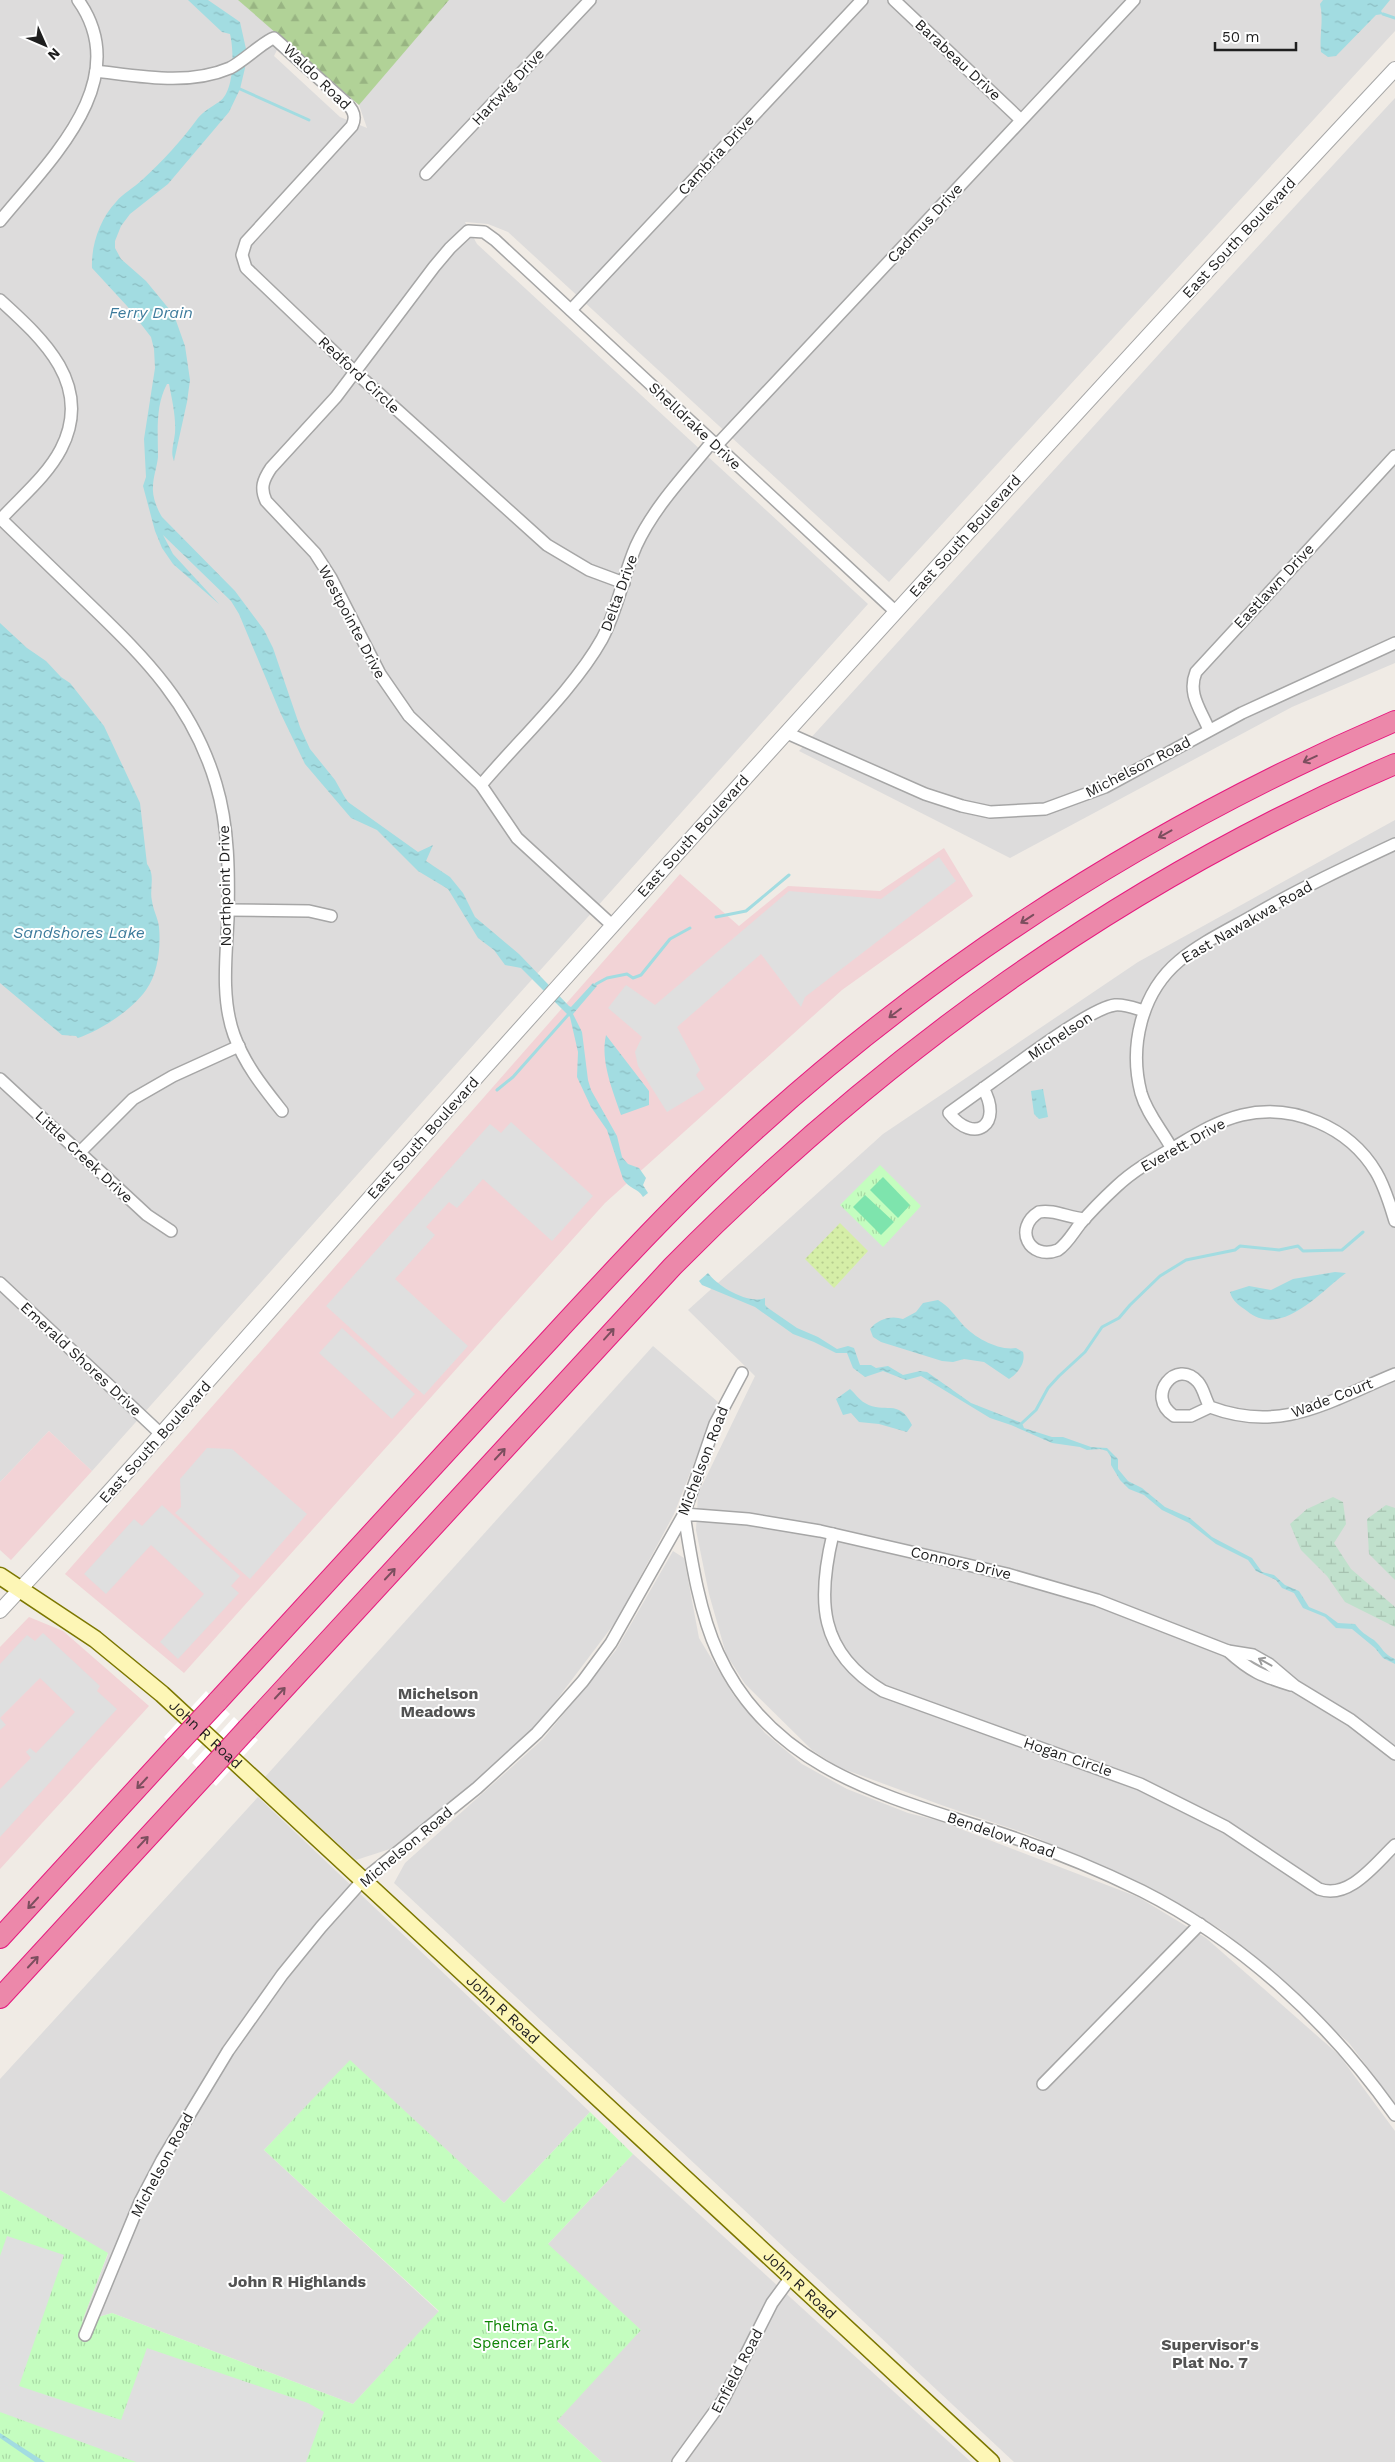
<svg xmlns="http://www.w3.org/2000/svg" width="1395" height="2462" font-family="'Work Sans',sans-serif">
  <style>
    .residential { fill: #dddcdc; fill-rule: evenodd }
    .commercial { fill: #f2d3d6 }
    .forest { fill: url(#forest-firs) }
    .wetland { fill: url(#wetland-marsh) }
    .park { fill: url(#park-tufts) }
    .garden { fill: url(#garden-dots) }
    .pitch { fill: #7ee4ad }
    .parking { fill: #dfdfdf }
    .water { fill: url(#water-ripples) }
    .pier { fill: #fff }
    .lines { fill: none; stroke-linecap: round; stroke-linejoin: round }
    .stream { stroke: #a2dce1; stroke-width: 3 }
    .minor-casing { stroke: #a6a6a6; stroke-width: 14 }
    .tertiary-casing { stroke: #a6a6a6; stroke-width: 16 }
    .secondary-casing { stroke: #7c7700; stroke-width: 19 }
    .motorway-casing { stroke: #e61a7f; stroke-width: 22 }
    .minor { stroke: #fff; stroke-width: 11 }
    .tertiary { stroke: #fff; stroke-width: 14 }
    .secondary { stroke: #fdf6b6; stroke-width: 16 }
    .motorway { stroke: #ec88aa; stroke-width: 20 }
    .motorway-bridge-casing { stroke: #e61a7f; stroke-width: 22; stroke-linecap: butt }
    .motorway-bridge { stroke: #ec88aa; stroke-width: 20 }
    .oneway { stroke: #7b4e5e }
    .oneway2 { stroke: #9a9a9a }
    .labels { text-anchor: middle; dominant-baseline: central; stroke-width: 4; stroke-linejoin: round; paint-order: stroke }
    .street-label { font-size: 15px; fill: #1f1f1f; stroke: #fff }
    .park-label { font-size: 15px; fill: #0e8505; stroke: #fff }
    .water-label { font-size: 16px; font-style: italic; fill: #3d7b9c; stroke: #fff }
    .neighbourhood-label { font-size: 16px; font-weight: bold; fill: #525252; stroke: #fff }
  </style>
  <defs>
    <pattern id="forest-firs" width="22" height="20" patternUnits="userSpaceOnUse" patternTransform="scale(1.25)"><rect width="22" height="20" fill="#b1d297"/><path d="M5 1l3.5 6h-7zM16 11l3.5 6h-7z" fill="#98b482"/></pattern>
    <pattern id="wetland-marsh" width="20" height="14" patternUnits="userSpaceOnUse" patternTransform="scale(1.25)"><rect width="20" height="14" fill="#c0e0cc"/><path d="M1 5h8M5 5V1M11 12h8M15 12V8" fill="none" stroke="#a5c0af"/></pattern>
    <pattern id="park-tufts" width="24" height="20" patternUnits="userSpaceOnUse" patternTransform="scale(1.25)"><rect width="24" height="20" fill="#c4fdbf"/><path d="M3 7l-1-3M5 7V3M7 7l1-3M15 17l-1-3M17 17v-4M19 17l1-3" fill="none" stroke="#a8d8a4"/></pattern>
    <pattern id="garden-dots" width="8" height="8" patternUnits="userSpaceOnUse" patternTransform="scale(1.25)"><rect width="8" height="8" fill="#d5eea7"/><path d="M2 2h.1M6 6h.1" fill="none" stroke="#b6cc8f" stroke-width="1.8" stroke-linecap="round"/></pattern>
    <pattern id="water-ripples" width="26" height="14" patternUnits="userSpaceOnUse" patternTransform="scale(1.25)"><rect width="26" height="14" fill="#a2dce1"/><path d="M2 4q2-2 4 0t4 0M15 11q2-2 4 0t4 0" fill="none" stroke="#8bbcc1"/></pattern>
  </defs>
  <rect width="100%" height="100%" fill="#f0ebe5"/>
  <g class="residential">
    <path d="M0,0H1395V31L889,582L508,232L488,224L465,222L477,244L868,604L92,1471L49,1431L0,1482ZM283,38L359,105L367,128L340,117L274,56Z"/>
    <path d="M1395,98V663L1292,707L1010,858L799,751L1189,321Z"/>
    <path d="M1395,820V2103L1349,2043L1225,1932L1155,1890L1028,1834L944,1806L838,1767L812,1750L745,1684L726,1654L709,1594L696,1530L698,1494L755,1376L688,1310L883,1134L1138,962Z"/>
    <path d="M653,1346L718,1402L674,1514L617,1620L546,1714L524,1740L473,1784L390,1849L356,1860L265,1777Z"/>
    <path d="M673,1551L684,1558L699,1638L734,1696L765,1733L802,1764L847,1789L908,1813L940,1821L1138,1897L1206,1938L1339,2055L1395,2131V2462H1014L394,1883L405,1863L543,1739L616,1650Z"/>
    <path d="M258,1797L590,2112L504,2203L350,2061L264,2150L439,2312L353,2404L112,2313L82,2322L108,2254L0,2190V2079Z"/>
    <path d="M633,2154L971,2462H602L557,2421L548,2244Z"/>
  </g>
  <g class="commercial">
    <path d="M944,848L973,896L842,990L605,1203L184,1673L65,1574L680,874L739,926L788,886L880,891Z"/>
    <path d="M49,1431L92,1471L11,1560L0,1550V1482Z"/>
    <path d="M29,1617L63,1631L149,1706L0,1869V1647Z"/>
  </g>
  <path class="forest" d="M238,0H449L359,105Z"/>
  <g class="wetland">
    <path d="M1333,1497L1343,1502L1346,1524L1334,1543L1351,1569L1395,1607V1627L1345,1602L1327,1576L1301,1550L1290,1524L1307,1509Z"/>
    <path d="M1386,1505L1395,1508V1580L1369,1554L1367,1519Z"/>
  </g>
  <g class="park">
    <path d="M880,1165L921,1206L883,1247L840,1205Z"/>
    <path d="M350,2060L504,2203L590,2112L633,2154L548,2244L641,2330L557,2421L602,2462H0V2190L108,2253L82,2322L112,2313L353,2404L439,2311L264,2150Z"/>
  </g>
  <path class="garden" d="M840,1223L868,1251L834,1288L805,1259Z"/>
  <g class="pitch">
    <path d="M883,1177L910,1205L898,1218L870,1190Z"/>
    <path d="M865,1195L894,1222L881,1235L853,1207Z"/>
  </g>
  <g class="parking">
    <path d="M939,857L956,881L805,997L801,1007L761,954L677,1027L700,1070L696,1075L705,1089L667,1112L638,1066L635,1052L642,1037L608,1008L626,985L655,1005L789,891L881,899Z"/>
    <path d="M511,1122L593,1196L552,1241L483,1179L457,1208L449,1202L426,1227L435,1235L395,1279L468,1346L424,1395L326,1306L490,1124L501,1133Z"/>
    <path d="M342,1328L415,1394L392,1419L319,1353Z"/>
    <path d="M207,1448L232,1449L307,1514L250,1579L175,1513L181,1507L180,1479Z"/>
    <path d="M162,1505L240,1576L231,1586L239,1593L178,1659L160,1642L204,1594L151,1545L106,1594L84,1574L134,1519L142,1526Z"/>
    <path d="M43,1633L100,1686L97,1691L117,1709L0,1837V1789L31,1758L26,1752L30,1748L36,1753L75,1712L40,1678L0,1718L6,1725L0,1730V1664L27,1635L35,1641Z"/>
    <path d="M7,2236L64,2255L19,2386L121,2420L147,2348L308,2403L324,2412L306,2462H136L0,2412V2256Z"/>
  </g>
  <g class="water">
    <path d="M188,0H208L240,22L246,49L245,68L240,89L229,112L168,184L130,214L121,226L115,241V248L121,259L146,281L174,315L185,346L190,380L187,402L174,461C170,452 174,443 175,433C176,416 172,400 169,384H167C155,406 158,433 158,457C157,467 153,477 153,487C152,496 157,509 162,517L235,591L264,630L273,648L300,727L310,749L335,780L344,796L348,802L418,852L433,845L426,861L450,877L463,893L475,917L519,954L569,1006L571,1007L593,983L597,986L573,1014L582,1032L588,1080L591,1090L617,1136L622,1157L628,1164L639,1168L646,1178L643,1185L648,1193L643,1197C638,1188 629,1189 623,1179L607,1130L591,1107L577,1077L578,1052L570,1017L521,968L505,965L494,950L478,938L448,889L418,871L377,830L351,818L305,764L280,712L239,614L231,601L163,535L173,554L219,604L173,564L162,548L155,531L143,486L146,477L144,439L155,368L154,349L151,337L127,306L92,268C91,245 100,219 116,202C123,193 134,188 142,180C162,162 182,140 198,118C204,111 211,107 219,102C235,92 234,50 230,34L222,32Z"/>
    <path d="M1323,0H1390L1381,11L1383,14L1376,15L1336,56L1328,57L1321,52C1319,36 1324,20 1320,4Z"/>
    <path d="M0,623L27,648L46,661L61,677L70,683L104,726L140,803L147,864C156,876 149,888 152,901C153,910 158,918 159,927C161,946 158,974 146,990C132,1010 101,1030 78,1038L76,1036L62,1035L0,983Z"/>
    <path d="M606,1035L649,1091V1105L621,1115C613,1091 600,1061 606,1035Z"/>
    <path d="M1043,1089L1048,1117L1039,1119L1034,1114L1031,1091Z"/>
    <path d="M1335,1272L1346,1273C1320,1292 1281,1339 1247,1311C1240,1306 1232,1301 1230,1292L1249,1286L1271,1290L1293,1279Z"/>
    <path d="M708,1273C717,1286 749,1305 765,1298V1305L768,1308L797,1328L818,1337L837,1349L848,1346L854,1348L860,1365H871L876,1368L888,1366L903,1375L920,1371L927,1372L971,1403L1022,1423L1024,1428L1052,1437H1063L1091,1447L1107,1448L1118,1459V1469L1128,1481L1142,1488L1165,1507L1190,1518L1212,1537L1252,1558L1262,1572L1274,1575L1285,1585L1299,1591L1309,1607L1326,1614L1338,1623L1355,1624C1361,1632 1366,1635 1374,1640C1382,1647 1384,1655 1395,1659V1664L1383,1658L1375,1648L1352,1629L1336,1628L1325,1617L1303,1608L1294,1593L1282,1588L1276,1580L1256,1571L1248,1560L1216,1544L1189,1523L1162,1510L1144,1495L1129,1489L1120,1480L1111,1465V1457L1107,1451L1100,1449L1087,1450L1080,1447L1052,1443L1011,1425L990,1418L921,1376L906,1380L883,1371L865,1377L853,1368L847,1353H836L814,1342L793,1334L755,1307L702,1285L699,1281Z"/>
    <path d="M938,1300C950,1307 954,1315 963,1325C975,1338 999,1351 1016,1348L1023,1352C1026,1363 1018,1373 1009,1379L984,1362L964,1359L953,1362L942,1361L881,1342L873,1337L870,1329C878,1319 891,1315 903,1319L916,1312L923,1303Z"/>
    <path d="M850,1389C855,1393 859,1400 865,1403C885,1415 898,1397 912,1425L907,1432L879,1424L859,1422L851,1413L843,1415L836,1399Z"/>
    <path d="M0,2433L45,2462H35L0,2438Z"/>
  </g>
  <g class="pier">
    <path d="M206,1691L230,1714L188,1760L164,1737Z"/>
    <path d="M234,1717L258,1740L216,1786L192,1763Z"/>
  </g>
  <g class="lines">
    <g class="stream">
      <path d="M1383,14L1395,18"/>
      <path d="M240,89L309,120"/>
      <path d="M716,917L746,911L789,875"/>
      <path d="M596,984L607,978L627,974L633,978L641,975L670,939L690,928"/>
      <path d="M497,1090L513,1077L568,1015"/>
      <path d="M1022,1423L1036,1410L1048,1388L1059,1376L1085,1352L1102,1327L1119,1318L1130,1305L1160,1276L1186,1260L1235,1250L1240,1246L1279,1250L1298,1246L1303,1251L1342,1250L1363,1232"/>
    </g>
    <defs>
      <g id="minor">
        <path d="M894,0L1021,120"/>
        <path d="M96,71C139,76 188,86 230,68C244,61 264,41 274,38L345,102C353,109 357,116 352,126L246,242L242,255L246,268L354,371L547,545L589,570L624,583"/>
        <path d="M426,174L590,0"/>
        <path d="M0,221C48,162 136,81 78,0"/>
        <path d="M0,300C43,339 94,385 61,449C47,476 21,497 1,519"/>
        <path d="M571,310L862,0"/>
        <path d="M716,446L1134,0"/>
        <path d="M0,518C30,547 60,576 90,605C146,659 193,706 216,784C229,827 229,874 228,919C226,957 221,999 234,1035C245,1065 263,1087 282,1111"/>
        <path d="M1209,730C1201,710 1187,694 1196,672L1395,456"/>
        <path d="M787,733L925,794L962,806L990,812L1045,809L1105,787L1242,713L1395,643"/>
        <path d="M481,785C519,740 574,689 602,639C618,609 623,576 636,546C654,507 685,475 712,442"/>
        <path d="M228,910L309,911L331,916"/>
        <path d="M613,926L517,838L481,785L409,716L380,674L331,578L315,553L266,501C260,488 263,480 271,468L336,397L434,267L450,248L468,231L484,232L495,240L896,612"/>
        <path d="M0,1079L147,1215L171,1231"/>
        <path d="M983,1088C1004,1125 974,1145 949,1113L992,1082C1016,1065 1090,1008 1115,1005C1125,1004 1134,1008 1144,1011"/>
        <path d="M1172,1149C1162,1130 1147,1114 1141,1093C1129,1047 1141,993 1179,961C1202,942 1230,929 1256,914C1301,888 1348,866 1395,844"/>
        <path d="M79,1153L133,1099L173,1076L239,1046"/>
        <path d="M1085,1219C1069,1218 1054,1209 1039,1212C1013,1228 1029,1261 1058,1250C1067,1244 1073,1233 1080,1224C1091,1211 1104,1198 1117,1186C1134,1170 1154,1159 1173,1148C1195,1135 1217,1121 1242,1115C1293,1103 1349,1127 1376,1172C1385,1187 1390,1205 1395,1221"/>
        <path d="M0,1283L162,1435"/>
        <path d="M1210,1407L1191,1416H1174C1144,1396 1177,1357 1198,1382C1204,1389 1205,1399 1210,1407C1282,1434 1329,1401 1395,1374"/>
        <path d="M833,1534C817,1600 818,1652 883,1691L1140,1784L1226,1827L1319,1889C1349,1900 1375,1864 1395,1845"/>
        <path d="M1228,1651C1251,1672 1262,1676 1291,1685"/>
        <path d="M1395,1754L1351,1720L1295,1686L1269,1664L1253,1655L1228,1651L1097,1600L1007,1574L820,1531L748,1519L684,1514C691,1558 699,1612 718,1653C770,1767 881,1795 990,1830C1041,1846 1093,1867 1142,1891C1243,1942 1330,2023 1395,2115"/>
        <path d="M1043,2084L1200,1924"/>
        <path d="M85,2335L140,2202L162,2160L228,2051L282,1975L321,1927L363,1880L477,1788L537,1733L583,1681L611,1643L684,1514L715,1424L742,1373"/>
        <path d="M678,2462L723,2400L772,2303L791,2277"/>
      </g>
      <path id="tertiary" d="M0,1611C185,1412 361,1205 543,1003C824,690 1107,377 1395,69"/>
      <g id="secondary">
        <path id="s1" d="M0,1576L95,1639L162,1694L991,2462"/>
      </g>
      <g id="motorway">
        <path d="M217,1702C317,1593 417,1484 517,1375C595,1291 671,1206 755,1130C944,958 1161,822 1395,721"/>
        <path d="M247,1729L672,1267C880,1056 1122,881 1395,764"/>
        <path d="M0,1938L175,1747"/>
        <path d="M0,1998L205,1775"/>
      </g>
    </defs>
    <use href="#minor" class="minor-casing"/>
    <use href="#tertiary" class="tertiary-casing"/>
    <use href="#secondary" class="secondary-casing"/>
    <use href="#motorway" class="motorway-casing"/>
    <use href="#minor" class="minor"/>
    <use href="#tertiary" class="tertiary"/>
    <use href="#secondary" class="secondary"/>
    <use href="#motorway" class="motorway"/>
    <defs>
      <g id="motorway-bridge">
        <path d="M175,1747L217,1702"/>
        <path d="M205,1775L247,1729"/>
      </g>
    </defs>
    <use href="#motorway-bridge" class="motorway-bridge-casing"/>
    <use href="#motorway-bridge" class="motorway-bridge"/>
  </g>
  <defs><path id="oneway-shaft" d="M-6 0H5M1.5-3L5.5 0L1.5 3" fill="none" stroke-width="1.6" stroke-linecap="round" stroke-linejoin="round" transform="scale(1.25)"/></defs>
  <g class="oneway">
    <use href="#oneway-shaft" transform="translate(1310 759) rotate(155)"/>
    <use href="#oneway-shaft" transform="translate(1165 834) rotate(151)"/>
    <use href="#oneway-shaft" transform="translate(1027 919) rotate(147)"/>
    <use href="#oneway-shaft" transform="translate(895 1013) rotate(143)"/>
    <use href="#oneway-shaft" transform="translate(609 1334) rotate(-48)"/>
    <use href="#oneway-shaft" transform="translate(500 1454) rotate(-47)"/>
    <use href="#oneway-shaft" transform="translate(390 1574) rotate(-47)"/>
    <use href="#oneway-shaft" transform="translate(280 1693) rotate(-47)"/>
    <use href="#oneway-shaft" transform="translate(142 1783) rotate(133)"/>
    <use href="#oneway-shaft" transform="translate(143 1842) rotate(-47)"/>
    <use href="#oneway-shaft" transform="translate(33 1903) rotate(133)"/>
    <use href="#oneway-shaft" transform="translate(33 1962) rotate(-47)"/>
  </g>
  <use class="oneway2" href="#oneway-shaft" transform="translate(1265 1662) rotate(-151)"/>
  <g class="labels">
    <g class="street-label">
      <text transform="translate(958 60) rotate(43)">Barabeau Drive</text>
      <text transform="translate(317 77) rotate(44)">Waldo Road</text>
      <text transform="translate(508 87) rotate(-47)">Hartwig Drive</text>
      <text transform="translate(716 155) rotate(-47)">Cambria Drive</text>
      <text transform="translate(925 223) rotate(-47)">Cadmus Drive</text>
      <text transform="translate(1239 238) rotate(-47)">East South Boulevard</text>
      <text transform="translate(359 375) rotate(43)">Redford Circle</text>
      <text transform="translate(695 426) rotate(43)">Shelldrake Drive</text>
      <text transform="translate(965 536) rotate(-48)">East South Boulevard</text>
      <text transform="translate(1274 586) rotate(-47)">Eastlawn Drive</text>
      <text transform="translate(619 593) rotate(-70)">Delta Drive</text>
      <text transform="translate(352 622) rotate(62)">Westpointe Drive</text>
      <text transform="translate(1138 767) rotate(-27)">Michelson Road</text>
      <text transform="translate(693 836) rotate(-48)">East South Boulevard</text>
      <text transform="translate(225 886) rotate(-91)">Northpoint Drive</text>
      <text transform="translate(1247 922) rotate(-30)">East Nawakwa Road</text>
      <text transform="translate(1060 1036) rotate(-34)">Michelson</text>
      <text transform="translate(423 1138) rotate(-48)">East South Boulevard</text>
      <text transform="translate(1183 1145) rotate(-29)">Everett Drive</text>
      <text transform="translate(84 1157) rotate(43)">Little Creek Drive</text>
      <text transform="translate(81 1359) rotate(43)">Emerald Shores Drive</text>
      <text transform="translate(1332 1398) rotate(-21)">Wade Court</text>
      <text transform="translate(155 1442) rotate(-48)">East South Boulevard</text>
      <text transform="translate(703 1461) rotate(-69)">Michelson Road</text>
      <text transform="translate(961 1563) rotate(13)">Connors Drive</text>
      <text stroke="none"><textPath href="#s1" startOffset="260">John R Road</textPath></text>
      <text transform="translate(1068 1757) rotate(19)">Hogan Circle</text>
      <text transform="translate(1001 1835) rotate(19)">Bendelow Road</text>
      <text transform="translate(406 1847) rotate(-40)">Michelson Road</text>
      <text stroke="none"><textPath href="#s1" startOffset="665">John R Road</textPath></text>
      <text transform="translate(162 2165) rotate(-62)">Michelson Road</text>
      <text stroke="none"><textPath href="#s1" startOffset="1070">John R Road</textPath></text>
      <text transform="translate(737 2371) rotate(-62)">Enfield Road</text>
    </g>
    <g class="park-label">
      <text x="521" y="2326">Thelma G.<tspan x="521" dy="17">Spencer Park</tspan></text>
    </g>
    <g class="water-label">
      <text x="151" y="312">Ferry Drain</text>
      <text x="79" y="932">Sandshores Lake</text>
    </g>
    <g class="neighbourhood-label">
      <text x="438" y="1693">Michelson<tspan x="438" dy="18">Meadows</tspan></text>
      <text x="297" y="2281">John R Highlands</text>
      <text x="1210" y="2344">Supervisor's<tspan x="1210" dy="18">Plat No. 7</tspan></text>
    </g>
  </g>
  <g transform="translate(45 45) rotate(135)" stroke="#ffffff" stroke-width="4" paint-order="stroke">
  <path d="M0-4L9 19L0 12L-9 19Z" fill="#1f1f1f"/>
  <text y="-8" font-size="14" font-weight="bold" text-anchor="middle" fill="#1f1f1f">N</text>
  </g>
  <path d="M1215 42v8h81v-8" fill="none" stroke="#1f1f1f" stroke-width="2.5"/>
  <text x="1222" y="42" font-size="15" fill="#1f1f1f" stroke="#ffffff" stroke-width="4" paint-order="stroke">50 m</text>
</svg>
